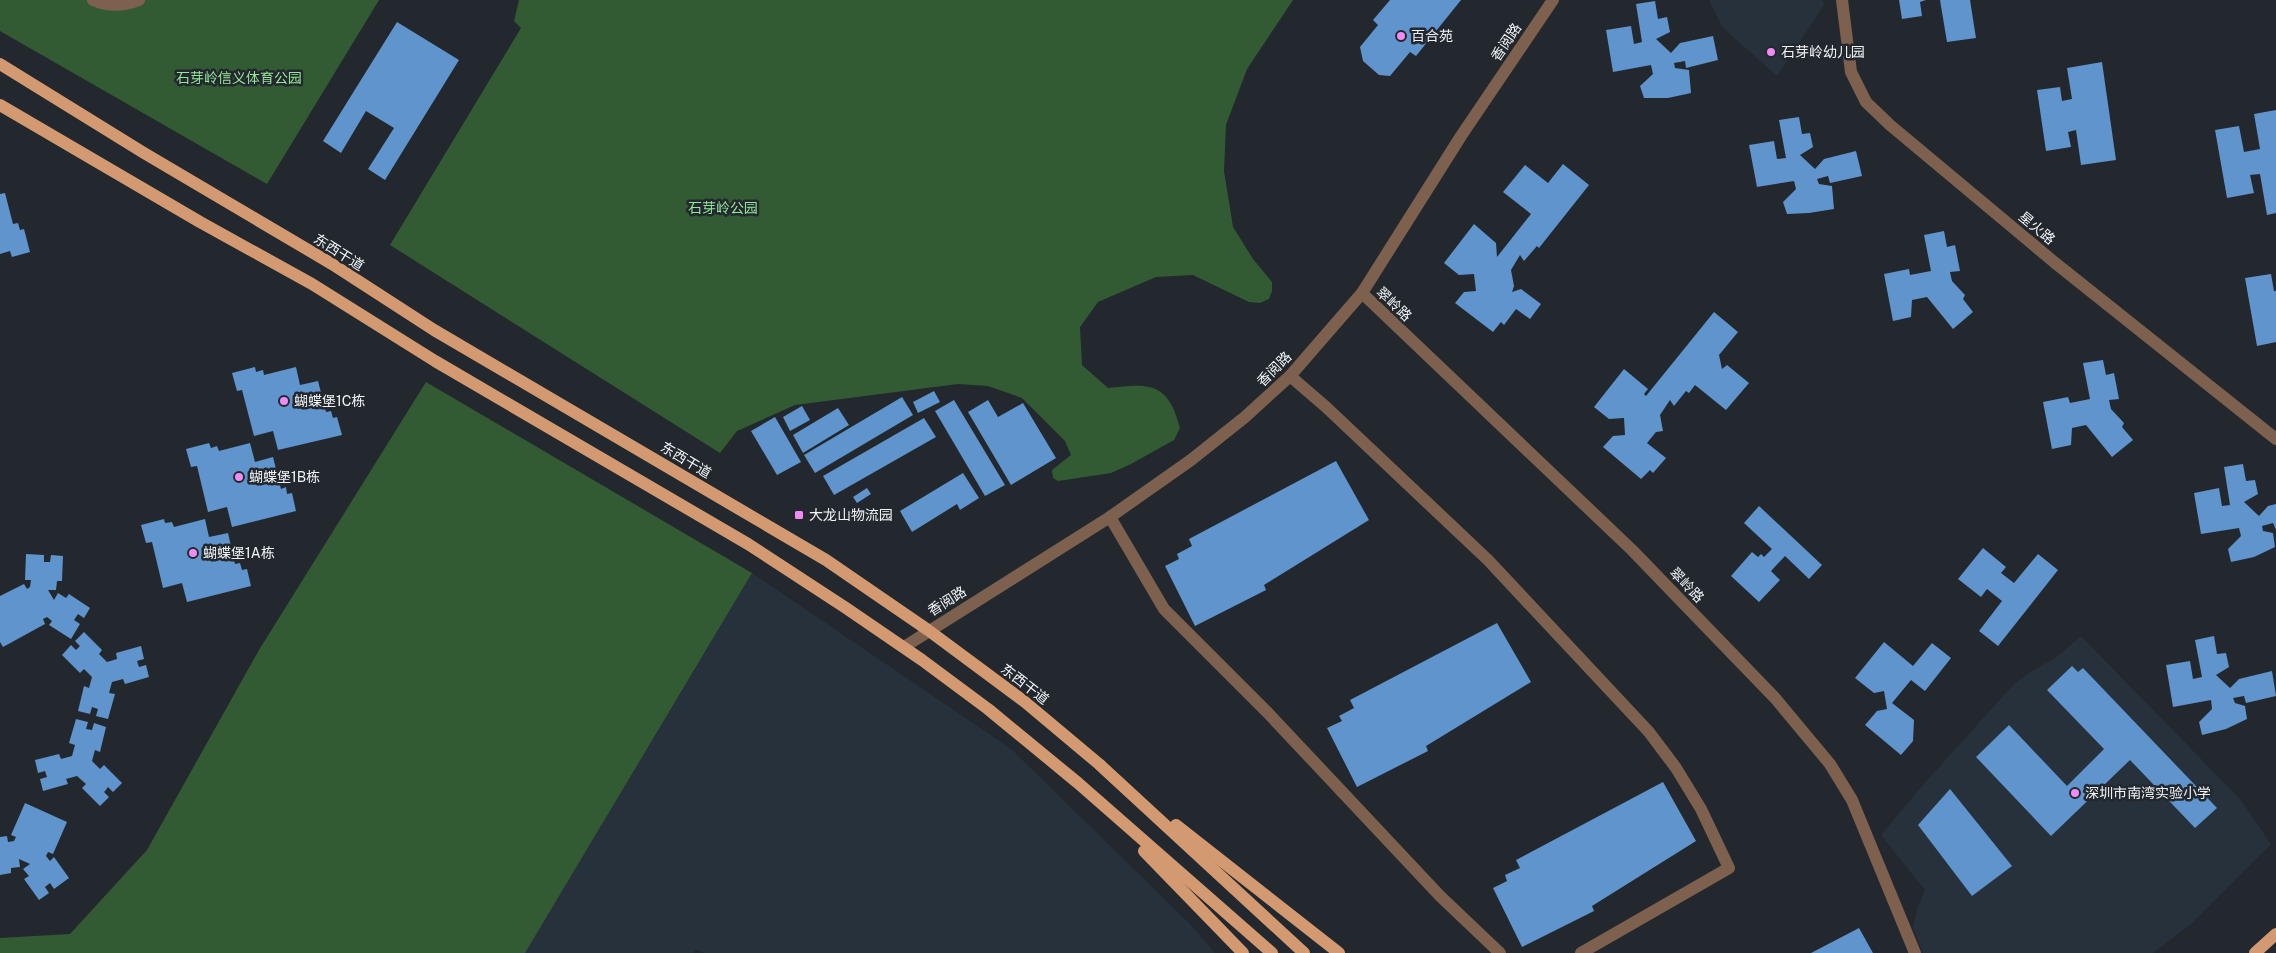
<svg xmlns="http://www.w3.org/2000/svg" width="2276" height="953" font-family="'Public Sans','Noto Sans SC',sans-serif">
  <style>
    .built { fill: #27313c }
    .green { fill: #325b34 }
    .building { fill: #5f94cd }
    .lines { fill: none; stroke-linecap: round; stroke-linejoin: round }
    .minor { stroke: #7d614e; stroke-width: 12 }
    .major { stroke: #d39a72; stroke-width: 12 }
    .poi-dot { fill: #f28af3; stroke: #22282e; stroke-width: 2 }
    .labels { text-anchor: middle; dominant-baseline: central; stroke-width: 5; stroke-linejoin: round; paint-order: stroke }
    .poi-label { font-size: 14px; fill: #f0f4f9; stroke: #22282e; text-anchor: start }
    .street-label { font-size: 14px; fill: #f0f4f9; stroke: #22282e }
    .park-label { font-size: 14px; fill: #93e597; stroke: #22282e }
  </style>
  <rect width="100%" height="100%" fill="#22282e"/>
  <g class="built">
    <path d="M1709,0H1823L1824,5L1777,76L1722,27Z"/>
    <path d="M752,573L1011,749L1189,923L1215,953H704L696,949L693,953H525Z"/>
    <path d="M2081,636L2240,799L2271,844L2191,924L2153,953H1923L1913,927L1917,909L1925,890L1881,835L1922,786L2014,684L2032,671L2055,658Z"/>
  </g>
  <g class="green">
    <path d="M0,0H379L267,184L0,31Z"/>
    <path d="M519,0H1293L1247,69L1226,125L1224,171L1233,227L1253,259L1272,282V291L1269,299L1260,303L1249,302L1193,275L1156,277L1098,302L1080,327L1082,365L1108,388C1150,383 1168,382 1180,428L1174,440L1131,464L1111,473L1058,481L1053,478L1052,470L1071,455L1065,441L1022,398L988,386L958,384L795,405L737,431L720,453L390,245L521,28L514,21Z"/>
    <path d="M426,382L752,573L525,953H0V938L70,934L147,850L259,650Z"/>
  </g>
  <g class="building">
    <path d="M1390,0H1461L1416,56L1410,52L1390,76L1379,75L1363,61L1360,47L1378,25L1373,20Z"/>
    <path d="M1899,0H1926L1920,2L1922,16L1902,19Z"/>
    <path d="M1940,0H1970L1976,38L1947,42Z"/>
    <path d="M1655,1L1658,19L1667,17L1670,32L1656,39L1671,53L1680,43L1713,36L1718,60L1686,68L1685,61L1674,63L1675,68L1689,70L1691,93L1668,98H1644L1640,86L1653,74L1651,65L1613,72L1606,30L1631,26L1634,44L1642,42L1636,4Z"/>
    <path d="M397,22L459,60L385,180L368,169L394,128L366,111L341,153L323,141Z"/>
    <path d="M2102,62L2116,160L2081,165L2076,130L2068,132L2071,147L2046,151L2037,90L2060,87L2062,101L2072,99L2067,68Z"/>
    <path d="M2276,110V213L2267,215L2260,174L2250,175L2254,193L2227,198L2215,130L2239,126L2244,152L2260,149L2254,114Z"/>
    <path d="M1799,117L1802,134L1810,133L1813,147L1800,155L1815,169L1824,159L1856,151L1862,176L1830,183L1828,176L1817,179L1819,184L1832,186L1834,209L1809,213L1787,214L1783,202L1796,189L1794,181L1757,187L1749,145L1774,141L1777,159L1786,158L1779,120Z"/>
    <path d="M1563,164L1589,185L1539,248L1537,246L1524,261L1520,255L1511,270L1514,286L1512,292L1521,289L1541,304L1530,319L1516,309L1504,325L1501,322L1493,332L1455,303L1464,292L1476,291L1474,274L1459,275L1444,263L1474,224L1496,243L1497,257L1531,214L1503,192L1525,165L1548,183Z"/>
    <path d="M5,193L13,224L18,223L20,230L24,229L30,252L12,257L10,251L0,254V194Z"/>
    <path d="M1944,231L1947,247L1955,245L1960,271L1950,272L1952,281L1965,295L1963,299L1973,312L1953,329L1927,297L1912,300L1911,317L1893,321L1884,274L1909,269L1910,275L1931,271L1924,235Z"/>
    <path d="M2271,274L2274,291H2276V342L2257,346L2245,278Z"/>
    <path d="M1714,312L1738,332L1719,355L1722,369L1727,365L1749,383L1726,410L1695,385L1689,393L1686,391L1674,406L1670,400L1660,415L1663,431L1656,432L1647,443L1666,458L1653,473L1650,470L1641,479L1603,447L1613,436L1625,435L1624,418L1609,419L1594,407L1624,369L1648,389L1644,394L1646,396Z"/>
    <path d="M2103,360L2106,375L2114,373L2119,399L2109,400L2111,409L2124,423L2122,427L2133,440L2112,457L2086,425L2072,428L2071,445L2052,449L2043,402L2068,397L2070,403L2090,399L2083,363Z"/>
    <path d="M255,367L256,372L263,370L264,375L296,367L300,385L318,381L326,412L331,411L333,418L337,417L342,435L278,450L273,431L254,436L242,390L237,391L232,373Z"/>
    <path d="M934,391L940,402L918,413L913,402Z"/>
    <path d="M902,397L913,415L815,473L804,455Z"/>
    <path d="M954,400L1005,485L985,496L935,411Z"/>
    <path d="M988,400L998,417L1023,403L1056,458L1011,485L968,412Z"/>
    <path d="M802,406L810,420L790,431L783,417Z"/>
    <path d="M838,408L849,425L803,453L793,435Z"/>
    <path d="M775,417L801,462L777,475L751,431Z"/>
    <path d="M924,418L936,437L834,495L823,476Z"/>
    <path d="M209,443L211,448L217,446L219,451L250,443L255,462L273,457L281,489L286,487L287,494L292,493L296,511L232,527L227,507L208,512L197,466L191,467L186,449Z"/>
    <path d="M1336,461L1369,520L1264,585L1266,590L1195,626L1165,566L1179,559L1177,554L1192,546L1189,539Z"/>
    <path d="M2243,464L2246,481L2255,480L2258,494L2244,502L2259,516L2268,506L2276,504V530L2273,523L2262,526L2263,531L2273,533L2275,547L2254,557L2231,562L2228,549L2241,536L2239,528L2201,534L2194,493L2219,488L2222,506L2230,505L2224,467Z"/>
    <path d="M963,473L979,498L960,510L957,504L912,532L900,511Z"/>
    <path d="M867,488L871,494L857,503L853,497Z"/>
    <path d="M1759,506L1822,565L1809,579L1785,556L1771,571L1780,580L1759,602L1731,576L1752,552L1758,557L1761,554L1764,557L1772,549L1744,523Z"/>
    <path d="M164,519L165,523L172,522L174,527L205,519L209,537L228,533L235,564L240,563L242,570L247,569L251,586L187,602L182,583L163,588L152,542L146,543L141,525Z"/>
    <path d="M1983,548L2006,567L2001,573L2014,583L2038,554L2058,570L1998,646L1979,631L2002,601L1987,589L1981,597L1958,579Z"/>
    <path d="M26,554L44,555V562H50L51,555L63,556L62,581H57L56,590H48L54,600L58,593L66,598L69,594L90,608L84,618L78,614L74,620L80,624L71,639L49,625L52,621L47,617L43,619L45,624L3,647L0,642V596L24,584L27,589L30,587L31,580H25Z"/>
    <path d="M1497,623L1531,682L1426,746L1428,751L1357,787L1327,728L1342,721L1339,716L1354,708L1350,700Z"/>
    <path d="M84,632L102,650L99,654L107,662L117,659L116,653L141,646L144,659L137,661L139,667L146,665L149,677L125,684L123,679L112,682L109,693L115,694L108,719L96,716L98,709L92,707L90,714L78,711L84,686L89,688L92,677L84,669L80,673L62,655L71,645L76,650L80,646L75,641Z"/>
    <path d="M2214,636L2217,654L2226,653L2229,667L2216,675L2230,688L2239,679L2272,671L2276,696L2246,703L2244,696L2233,698L2235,703L2245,706L2247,719L2226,729L2202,735L2199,722L2212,709L2211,700L2173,707L2166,665L2190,661L2193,679L2202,677L2195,640Z"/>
    <path d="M1884,642L1913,666L1932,643L1951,658L1925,691L1911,680L1892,703L1914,720L1913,741L1901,755L1865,725L1877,711L1887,709L1884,691L1874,693L1855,678Z"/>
    <path d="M2072,666L2078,672L2083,668L2217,808L2195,828L2130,760L2051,836L1976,757L2009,725L2067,786L2104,749L2047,690Z"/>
    <path d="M76,719L88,722L86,729L92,730L94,723L106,727L100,752L95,750L92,761L100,769L104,765L122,783L113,792L108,787L106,790L104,792L109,797L100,806L82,788L86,784L77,776L66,779L68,784L43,791L40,779L47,777L45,771L38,773L35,760L59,754L61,759L72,756L75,745L69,743Z"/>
    <path d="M1663,782L1696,841L1592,906L1594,911L1522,947L1493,888L1507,881L1505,875L1520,868L1516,860Z"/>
    <path d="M1950,789L2012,866L1972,896L1918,825Z"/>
    <path d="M25,803L67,822L53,854L48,852L46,856L50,861L54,857L69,878L54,889L50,883L45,887L49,893L39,900L24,879L29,876L23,869L30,864L19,859L20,867L11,868V873L0,875V837L7,836L8,842L14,841L16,837L11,835Z"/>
    <path d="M1859,928L1873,953H1811Z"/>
  </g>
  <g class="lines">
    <g class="minor">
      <path d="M93,0C109,7 124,6 139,0"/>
      <path d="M1842,0L1851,72L1866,102L1890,125L2054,262L2276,439"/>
      <path d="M1362,293L1632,550L1775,698L1830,764L1852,800L1915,953"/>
      <path d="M1290,376L1326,407L1488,560L1649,732L1676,768L1701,809L1729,868L1581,953"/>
      <path d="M1110,517L1164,609L1268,713L1440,896L1500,953"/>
      <path d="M904,647L1110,517L1191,460L1245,417L1290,376L1362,293L1461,136L1553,0"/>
    </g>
    <g class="major">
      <path d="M0,64L144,153L332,264L434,330L826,560L928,630L1025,702L1099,764L1304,953"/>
      <path d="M0,105L200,222L312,284L435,361L748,544L846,608L922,660L988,709L1078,783L1272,953"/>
      <path d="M1176,825L1339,953"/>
      <path d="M1144,851L1243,953"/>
      <path d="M2255,953L2276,934"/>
    </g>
  </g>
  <g class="poi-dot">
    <circle cx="1401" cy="36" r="5"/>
    <circle cx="1771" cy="52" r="5"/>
    <circle cx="284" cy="401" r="5"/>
    <circle cx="239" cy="477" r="5"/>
    <rect x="794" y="510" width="10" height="10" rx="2.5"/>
    <circle cx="193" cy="553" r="5"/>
    <circle cx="2075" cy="793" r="5"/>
  </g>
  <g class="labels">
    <g class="poi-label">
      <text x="1411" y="36">百合苑</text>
      <text x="1781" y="52">石芽岭幼儿园</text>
      <text x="294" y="401">蝴蝶堡1C栋</text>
      <text x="249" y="477">蝴蝶堡1B栋</text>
      <text x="809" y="515">大龙山物流园</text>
      <text x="203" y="553">蝴蝶堡1A栋</text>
      <text x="2085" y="793">深圳市南湾实验小学</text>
    </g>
    <g class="street-label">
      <text transform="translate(1506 42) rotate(-56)">香阅路</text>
      <text transform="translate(2037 228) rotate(40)">星火路</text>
      <text transform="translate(339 252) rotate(32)">东西干道</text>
      <text transform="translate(1394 304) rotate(43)">翠岭路</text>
      <text transform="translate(1274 369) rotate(-45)">香阅路</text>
      <text transform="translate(686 460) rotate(31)">东西干道</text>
      <text transform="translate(1687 585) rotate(46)">翠岭路</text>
      <text transform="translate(947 601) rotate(-32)">香阅路</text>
      <text transform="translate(1025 684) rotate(38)">东西干道</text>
    </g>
    <g class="park-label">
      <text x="239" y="78">石芽岭信义体育公园</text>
      <text x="723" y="208">石芽岭公园</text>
    </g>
  </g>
</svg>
